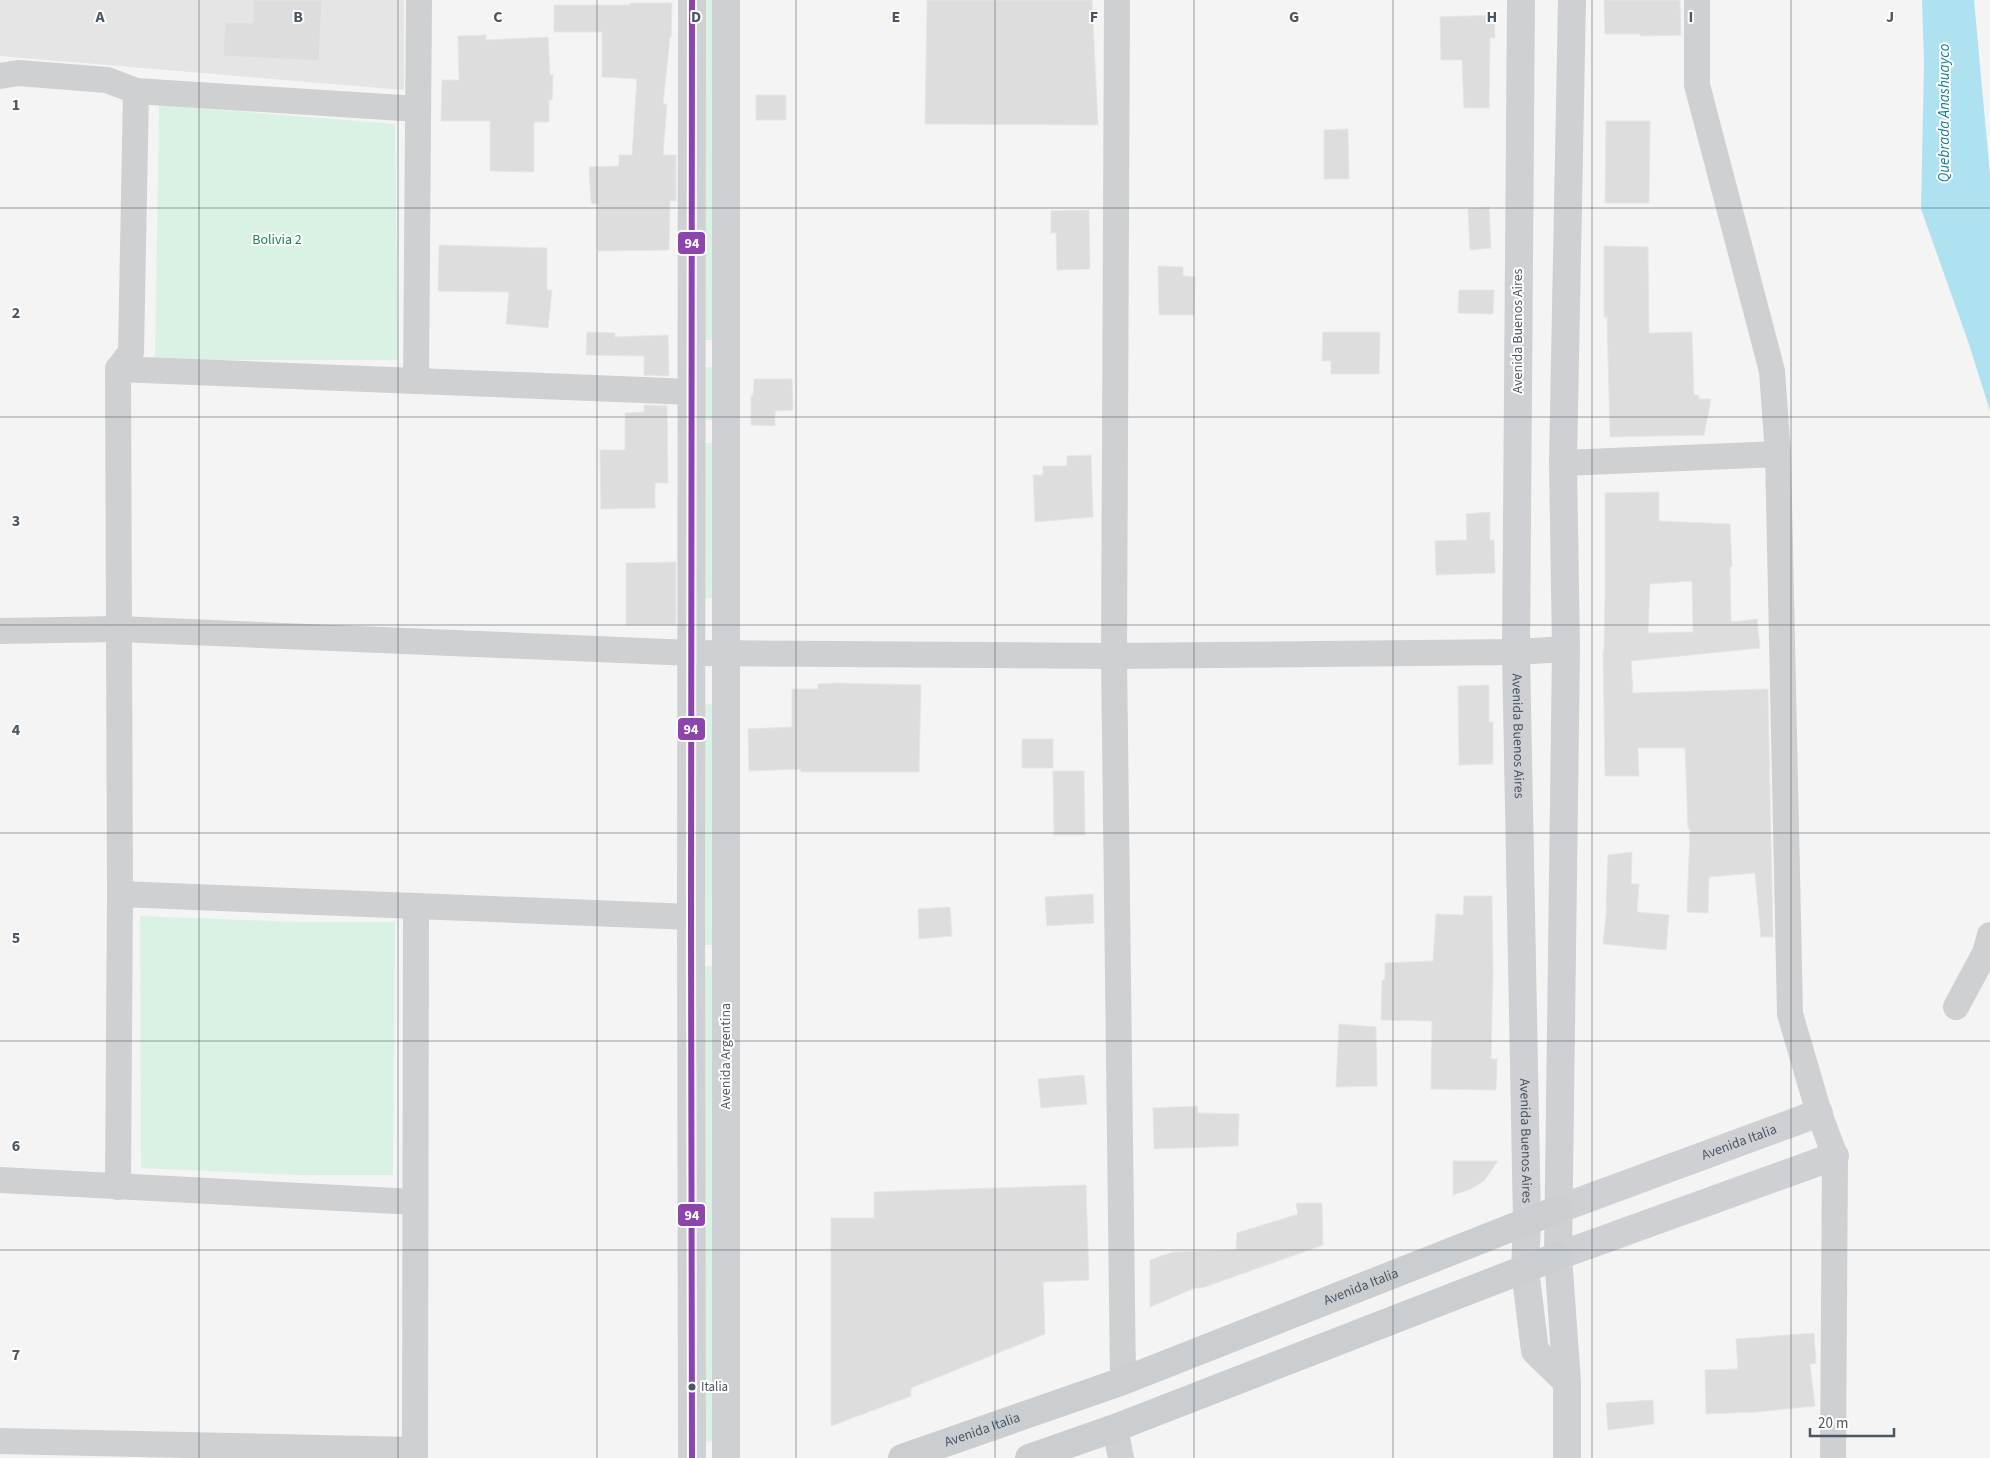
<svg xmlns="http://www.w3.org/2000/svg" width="1990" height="1458" font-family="'Source Sans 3',sans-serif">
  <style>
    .education { fill: #e6e5e6 }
    .green { fill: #d9f2e3 }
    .water { fill: #aee2f0 }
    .building { fill: #ddddde; stroke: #e5e6e7; fill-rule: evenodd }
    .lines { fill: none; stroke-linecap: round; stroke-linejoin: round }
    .street { stroke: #ced0d2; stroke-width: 26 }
    .secondary { stroke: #ced0d4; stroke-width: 28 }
    .primary { stroke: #caced1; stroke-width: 28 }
    .bus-1-casing { stroke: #fff; stroke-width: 10 }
    .bus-1 { stroke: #8e44ad; stroke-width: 6 }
    .grid { fill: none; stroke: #4a5661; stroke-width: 1; stroke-opacity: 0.55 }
    .bus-dot { fill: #4a5661; stroke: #fff; stroke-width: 2 }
    .labels { text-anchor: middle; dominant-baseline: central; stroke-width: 4; stroke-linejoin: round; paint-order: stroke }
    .bus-label { font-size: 13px; fill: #4a5661; stroke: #fff; text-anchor: start }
    .park-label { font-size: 14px; fill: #17864f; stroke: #fff }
    .street-label { font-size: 14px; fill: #4a5661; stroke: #fff }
    .water-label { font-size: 15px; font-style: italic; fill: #0c7c9b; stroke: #fff }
    .grid-label { font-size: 16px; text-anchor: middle; font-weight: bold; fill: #4a5661; stroke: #fff; stroke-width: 4; stroke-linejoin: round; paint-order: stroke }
    .line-badge { stroke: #fff; stroke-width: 2 }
    .badge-label { font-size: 14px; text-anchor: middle; font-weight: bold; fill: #fff }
  </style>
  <rect width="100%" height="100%" fill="#f4f4f4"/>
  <path class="education" d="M0,0H404V90L0,56Z"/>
  <g class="green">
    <path d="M704,0H715L714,340H703Z"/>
    <path d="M159,105L395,124L398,360H155Z"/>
    <path d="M702,367H714L715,420H703Z"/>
    <path d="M703,443H715L714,598L703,599Z"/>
    <path d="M713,704L714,945H702L701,705Z"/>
    <path d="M140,916L297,922H395L393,1175H295L141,1168Z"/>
    <path d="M702,966H714L715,1441L700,1442Z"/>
  </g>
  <path class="water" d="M1922,0H1974L1990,175V411L1969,344L1921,209L1924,63Z"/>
  <g class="building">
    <path d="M253,0H322L319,61L223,56L225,22L253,23Z"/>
    <path d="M927,0H1092L1098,125L925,124Z"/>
    <path d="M1604,0H1680L1681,35L1640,36V34H1605Z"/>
    <path d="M630,3H672L671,37H670L663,104H667L663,155H676V201H670L669,250L598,251V204H592L591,201L589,167L619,166V155H632L637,79L602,77V32H554V5H630Z"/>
    <path d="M1494,15L1495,38H1490L1489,108H1464L1462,60H1441L1440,17Z"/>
    <path d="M486,35V40L548,37L550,75H553L552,100H549V122H534V172L490,171V121H441L442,80H459L458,36Z"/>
    <rect x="756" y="95" width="30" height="25"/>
    <path d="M1606,121H1650L1649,203H1605Z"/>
    <path d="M1348,129L1349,179H1324V130Z"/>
    <path d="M1489,207L1491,248L1470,250L1468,209Z"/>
    <path d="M1089,210L1090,269L1057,270L1056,233H1051V211Z"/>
    <path d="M439,245L547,248V290H552L548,328L506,324L509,292L438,291Z"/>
    <path d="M1604,246L1648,247L1649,333L1692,332L1694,395H1699V399H1711L1704,435L1610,437L1607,317H1604Z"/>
    <path d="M1158,266L1183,267V276L1195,277L1194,315H1159Z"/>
    <path d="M1459,290H1494L1493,314L1458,313Z"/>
    <path d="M587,332L615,333V337L668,335L669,376L644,375V356L586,355Z"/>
    <path d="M1323,332H1380L1379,374H1331V361H1322Z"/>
    <path d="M754,379H792L793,410L775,411V426L751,425V396H753Z"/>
    <path d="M644,405L667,406L668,483H655V508L601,509L600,450H625V413L644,412Z"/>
    <path d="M1091,455L1093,517L1035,522L1033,475H1043V466H1067V456Z"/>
    <path d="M1659,492V521L1730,524L1732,566L1730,567L1731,622L1757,619L1760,648L1631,661L1633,693L1768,689L1773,937H1761L1755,873L1709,877L1708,913L1687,912L1690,829H1688L1685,748H1638L1639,776H1605L1603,652H1604L1605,598V493ZM1692,581L1693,632L1648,633L1650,584Z"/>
    <path d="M1490,512V540H1494L1495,573L1436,575L1435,541L1467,540L1466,514Z"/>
    <path d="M676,562V625H626V563Z"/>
    <path d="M834,683L921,685L919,772H801V769L749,771L748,729L792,727V689H818V684Z"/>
    <path d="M1489,685V722H1493V764L1459,765L1458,686Z"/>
    <rect x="1022" y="739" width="31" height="29"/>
    <path d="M1053,771H1084L1085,835H1054Z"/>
    <path d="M1632,852L1631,884H1639L1637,912L1669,915L1666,950L1603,944L1607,905H1606L1608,855Z"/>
    <path d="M1093,894L1094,923L1047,926L1045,897Z"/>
    <path d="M1464,896H1492L1493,975L1491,1059H1497L1496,1090L1431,1089L1432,1021L1381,1020L1382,980H1385V963L1433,961L1436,914L1463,915Z"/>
    <path d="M950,907L952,936L919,939L918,909Z"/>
    <path d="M1339,1024L1376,1027L1377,1086L1336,1087Z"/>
    <path d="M1084,1075L1087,1104L1041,1108L1038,1079Z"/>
    <path d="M1197,1106L1198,1113L1239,1114L1238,1146L1154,1149L1153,1108Z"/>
    <path d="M1453,1161H1498L1484,1181L1471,1189L1453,1195Z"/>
    <path d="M1086,1185L1089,1280L1043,1282L1045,1334L911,1388V1396L831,1426V1218H874V1192Z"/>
    <path d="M1298,1203H1322L1323,1245L1202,1288H1195L1150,1307V1260L1173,1252L1236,1250L1237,1233L1298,1214L1296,1204Z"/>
    <path d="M1814,1333L1816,1363L1810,1364L1815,1406L1757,1412L1706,1414L1705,1370L1738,1369L1736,1339Z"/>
    <path d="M1653,1400L1654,1424L1608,1430L1606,1403Z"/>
  </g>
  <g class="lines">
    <g class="street">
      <path d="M1117,0L1114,656L1123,1381"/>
      <path d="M1697,0V85L1772,371L1778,454L1790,1014L1819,1113L1835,1156L1833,1458"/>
      <path d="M0,76L18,73L107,80L136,91L418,109"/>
      <path d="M118,369L692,392"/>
      <path d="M416,380L419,0"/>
      <path d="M1563,463L1778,454"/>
      <path d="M0,631L119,629L692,653L1114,656L1516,652L1566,649"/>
      <path d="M120,894L691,917"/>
      <path d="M1956,1007L1985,953L1990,935"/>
      <path d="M0,1180L415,1202"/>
      <path d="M118,1187L120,894L118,369L131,352L136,91"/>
      <path d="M1115,1428L1121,1458"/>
      <path d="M0,1441L415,1450"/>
      <path d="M415,1458L416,906"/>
    </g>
    <g class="secondary">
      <path id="s1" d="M1521,0L1516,652L1527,1222L1525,1270L1535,1351L1567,1382"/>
      <path id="s2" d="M1559,1209L1819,1113"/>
      <path d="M1558,1256L1835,1156"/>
      <path d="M692,1458L691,917L692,0"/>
      <path d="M726,1458V0"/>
      <path d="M1567,1458V1382L1558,1256L1566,649L1563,463L1572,0"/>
    </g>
    <g class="primary">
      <path id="s3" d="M902,1458L1123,1381L1559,1209"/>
      <path d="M1029,1458L1115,1428L1558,1256"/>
    </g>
    <defs>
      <path id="bus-1" d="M692,1458L691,917L692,0"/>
    </defs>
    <use href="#bus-1" class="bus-1-casing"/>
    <use href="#bus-1" class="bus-1"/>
  </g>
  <path class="grid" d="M199,0V1458M398,0V1458M597,0V1458M796,0V1458M995,0V1458M1194,0V1458M1393,0V1458M1592,0V1458M1791,0V1458M0,208H1990M0,417H1990M0,625H1990M0,833H1990M0,1041H1990M0,1250H1990"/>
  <circle class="bus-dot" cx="692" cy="1387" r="4.5"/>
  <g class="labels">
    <g class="bus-label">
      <text x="701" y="1387">Italia</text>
    </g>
    <g class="park-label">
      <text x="277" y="240">Bolivia 2</text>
    </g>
    <g class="street-label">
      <text transform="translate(1518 331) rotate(-90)">Avenida Buenos Aires</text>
      <text stroke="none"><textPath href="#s1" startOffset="736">Avenida Buenos Aires</textPath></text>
      <text transform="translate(726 1056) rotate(-90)">Avenida Argentina</text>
      <text stroke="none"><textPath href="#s1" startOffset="1141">Avenida Buenos Aires</textPath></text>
      <text stroke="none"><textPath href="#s2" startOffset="192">Avenida Italia</textPath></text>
      <text stroke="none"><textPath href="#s3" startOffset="490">Avenida Italia</textPath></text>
      <text stroke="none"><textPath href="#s3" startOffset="85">Avenida Italia</textPath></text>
    </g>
    <g class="water-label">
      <text transform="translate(1944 113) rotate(-90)">Quebrada Anashuayco</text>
    </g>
  </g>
  <g class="grid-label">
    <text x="100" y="22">A</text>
    <text x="298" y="22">B</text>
    <text x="498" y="22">C</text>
    <text x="696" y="22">D</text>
    <text x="896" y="22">E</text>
    <text x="1094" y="22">F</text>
    <text x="1294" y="22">G</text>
    <text x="1492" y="22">H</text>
    <text x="1691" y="22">I</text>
    <text x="1890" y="22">J</text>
    <text x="16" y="110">1</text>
    <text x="16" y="318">2</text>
    <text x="16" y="526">3</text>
    <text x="16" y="735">4</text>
    <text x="16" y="943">5</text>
    <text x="16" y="1151">6</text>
    <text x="16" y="1360">7</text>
  </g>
  <g class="line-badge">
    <rect x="677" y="231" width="29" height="24" rx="5" fill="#8e44ad"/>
    <rect x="677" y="717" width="29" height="24" rx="5" fill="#8e44ad"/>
    <rect x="677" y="1203" width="29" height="24" rx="5" fill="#8e44ad"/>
  </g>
  <g class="badge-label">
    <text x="692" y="248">94</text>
    <text x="691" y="734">94</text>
    <text x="692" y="1220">94</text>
  </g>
  <path d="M1810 1428v8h84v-8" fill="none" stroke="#4a5661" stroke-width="2.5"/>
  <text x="1818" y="1428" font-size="15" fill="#4a5661" stroke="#ffffff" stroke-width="4" paint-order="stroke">20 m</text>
</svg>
